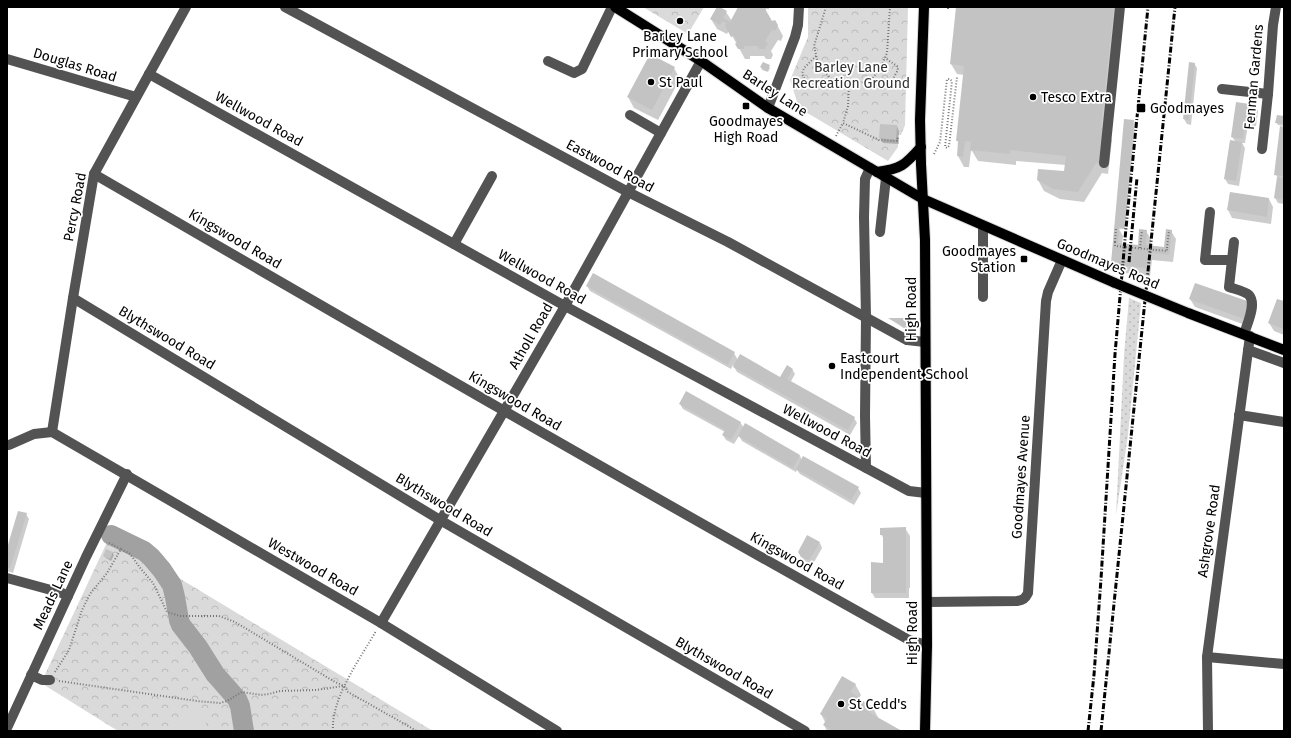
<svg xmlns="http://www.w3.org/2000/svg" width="1291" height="738" font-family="'Fira Sans',sans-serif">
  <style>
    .grass { fill: url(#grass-dots) }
    .park { fill: url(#park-crowns) }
    .pitch { fill: #dadada }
    .shadow { fill: #0003 }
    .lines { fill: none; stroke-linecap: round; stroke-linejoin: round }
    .river { stroke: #a1a1a1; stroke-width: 20 }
    .building { fill: #c3c3c3 }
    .major-casing { stroke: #dbdbdb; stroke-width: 12 }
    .path { stroke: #757575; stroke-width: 2; stroke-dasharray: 1 2; stroke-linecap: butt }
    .minor { stroke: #535353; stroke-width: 10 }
    .major { stroke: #000; stroke-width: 10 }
    .rail { stroke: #000; stroke-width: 3; stroke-dasharray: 6 2 1 2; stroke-linecap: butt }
    .major-bridge-casing { stroke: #dbdbdb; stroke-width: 12; stroke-linecap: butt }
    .path-bridge { stroke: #757575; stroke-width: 2; stroke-dasharray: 1 2; stroke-linecap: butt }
    .major-bridge { stroke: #000; stroke-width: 10 }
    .poi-dot { fill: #000; stroke: #fff; stroke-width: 1.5 }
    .labels { text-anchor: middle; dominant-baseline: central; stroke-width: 3.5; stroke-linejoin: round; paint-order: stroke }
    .poi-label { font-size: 14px; fill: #000; stroke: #fff; text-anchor: start }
    .street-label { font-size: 14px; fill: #000; stroke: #fff }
    .park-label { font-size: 14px; fill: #313131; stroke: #fff }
  </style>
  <defs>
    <pattern id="grass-dots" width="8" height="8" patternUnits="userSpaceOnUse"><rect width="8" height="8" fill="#dadada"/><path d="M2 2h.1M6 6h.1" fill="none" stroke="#b9b9b9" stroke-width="1.8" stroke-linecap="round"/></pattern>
    <pattern id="park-crowns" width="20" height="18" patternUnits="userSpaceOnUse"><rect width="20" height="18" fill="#dadada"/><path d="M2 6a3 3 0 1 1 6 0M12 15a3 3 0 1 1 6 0" fill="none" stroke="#b9b9b9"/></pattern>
  </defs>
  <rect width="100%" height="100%" fill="#fff"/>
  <path class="grass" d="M1129,298L1141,303L1128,435L1116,515L1124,355Z"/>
  <g class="park">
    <path d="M643,7H704L688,34Z"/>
    <path d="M808,7H908L905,125L901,135H898V147L888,161L799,108L790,80L808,37Z"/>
    <path d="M109,538L164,566L169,572L433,731H118L41,683Z"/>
  </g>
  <path class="pitch" d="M190,707H193L204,713L206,723L202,731H171L183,710Z"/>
  <g class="shadow">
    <path d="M739,7H769V9H766V12L772,23L775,21L783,36L781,41L778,40L771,51L773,55L771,59H766L764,56H750V59H745L729,30L727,34L717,29L711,19L726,12L732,21Z"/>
    <path d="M957,7H1118L1108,132L1112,140L1108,174L1102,173L1084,202L1060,199L1044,191L1038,180L1065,172L1066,165L1016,161V165L978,161L972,151H971L969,167H964L958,156L959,144L957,140L964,75L957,74L951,64Z"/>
    <path d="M1194,63L1197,68L1191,125L1187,124L1184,119Z"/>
    <path d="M769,66L770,68L768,72L762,70L761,67Z"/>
    <path d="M674,68L680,79L658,120L634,108L628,97Z"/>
    <path d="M1255,106L1258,111L1256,126L1248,125L1245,143H1242L1245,148L1239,186L1228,184L1225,179L1236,142L1232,137Z"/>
    <path d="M1284,117V126L1278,125L1276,122Z"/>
    <path d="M1134,121L1135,123L1125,229H1119L1123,236L1122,244L1139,246L1146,231L1151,239L1150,247L1165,248L1171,231L1176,239L1173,262L1152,260L1150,276L1124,273L1123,271L1116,270L1112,262Z"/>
    <path d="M881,125L897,126L899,131V144L883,143L880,138Z"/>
    <path d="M1284,128V204L1278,203L1275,198L1278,178L1276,175Z"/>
    <path d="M1230,193L1269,199L1273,207L1271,224L1232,218L1228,210Z"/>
    <path d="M587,286L734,353L738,360L781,378L792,369L795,374L790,383L854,418L857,423L850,435L737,372L733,365L731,369L590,291Z"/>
    <path d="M1190,299L1249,303L1248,326L1195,307Z"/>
    <path d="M1284,302V335L1274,331L1269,323Z"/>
    <path d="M890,319H905L907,328L905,329Z"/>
    <path d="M680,404L740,422L744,428L745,425L800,456L802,460L804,457L858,488L861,493L854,505L800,474L797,470L796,472L742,441L739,436L734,444L726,440L723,435L725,432L683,409Z"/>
    <path d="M26,514L29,519L13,573L7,571V552Z"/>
    <path d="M905,528L910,536V588H909V598H875L872,593V563L884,564V539L881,534Z"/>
    <path d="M820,543L822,548L813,564H809L803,559L799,553Z"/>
    <path d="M112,553L114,555L111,561L106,558L104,556Z"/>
    <path d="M855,684L861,695L859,699L863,704V702L873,708L879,719L900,731H827L824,725L825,722L821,714Z"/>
  </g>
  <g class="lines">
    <path class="river" d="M111,535L144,551L151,557L162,570L172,585L175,597L179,620L181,625L198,647L215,674L237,699L240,706L244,731"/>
  </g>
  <g class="building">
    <path d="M717,7H720L727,11L723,18L730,22L738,7H764L772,21L775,20L778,25L775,31L772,30L765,41L768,43L765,49H759L758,46H744L745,49H738L735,44L737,42L734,36L731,37L725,26L726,23L723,21L720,25L710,19Z"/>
    <path d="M956,7H1114L1101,128H1106L1102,163H1096L1078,192L1053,189L1037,180L1038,169L1064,171L1066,156L1010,150V154L970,150L971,142L965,141L963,157L957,156L958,141H956L964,66L950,64Z"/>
    <path d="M650,54L675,67L652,110L627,97Z"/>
    <path d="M763,62L770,65L767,71L760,67Z"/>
    <path d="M1189,62L1195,63L1189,120L1183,119Z"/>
    <path d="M1236,102L1256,105L1253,121L1245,120L1243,139L1231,137Z"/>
    <path d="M1277,115L1284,116V124L1275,123Z"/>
    <path d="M1124,119L1134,120L1124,228L1119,227L1118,243L1138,245L1139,229L1147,230L1146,245L1164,247L1166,229L1172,230L1169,255L1148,252L1146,268L1118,265L1119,263H1111Z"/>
    <path d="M880,124L897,125L896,140L879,138Z"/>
    <path d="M1280,126L1284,127V176L1274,175Z"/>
    <path d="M1230,140L1242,142L1236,181L1224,179Z"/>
    <path d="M1277,177L1284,178V200L1274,198Z"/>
    <path d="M1230,192L1269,198L1267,217L1227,210Z"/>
    <path d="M593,273L735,352L728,365L586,286Z"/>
    <path d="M1195,283L1250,302L1244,319L1189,299Z"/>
    <path d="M1277,299L1284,301V329L1268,323Z"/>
    <path d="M888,318H906V325L904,327Z"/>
    <path d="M740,354L780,377L787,365L793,369L787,379L855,417L848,430L733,367Z"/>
    <path d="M686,391L741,422L731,440L722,435L725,430L679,404Z"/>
    <path d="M745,423L800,455L793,468L738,436Z"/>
    <path d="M803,456L859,487L851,500L796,469Z"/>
    <path d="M18,511L27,513L10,568H7V548Z"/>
    <path d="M906,527V593H871V562L883,563V535H880V528Z"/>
    <path d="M807,535L820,542L810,559L808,560L801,557L798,552Z"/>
    <path d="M106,549L113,552L110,559L103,556Z"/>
    <path d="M842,676L856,684L850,692L860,698L853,711L856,713L863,701L873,707L870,713L902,731H833L823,725L827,719L820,714Z"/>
  </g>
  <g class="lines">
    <defs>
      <g id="major">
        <path d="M615,7L701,61L768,108L923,199L1115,283"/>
        <path d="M924,7L920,120L921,164L925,240L927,645L925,731"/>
        <path d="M877,172C901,169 905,165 921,147"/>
        <path d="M1188,313L1284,350"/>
      </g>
    </defs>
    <use href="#major" class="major-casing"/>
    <g class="path">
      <path d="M826,7L814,46L818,63L831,79L849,85L858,84L872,79L881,67L887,53L890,7"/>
      <path d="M948,9V7"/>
      <path d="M816,56L804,68L802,74C811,91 820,89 835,81"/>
      <path d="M868,81L881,89C890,87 893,78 898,70L897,66L885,58"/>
      <path d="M849,85L848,106L843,123L879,140L897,141L898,137"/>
      <path d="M836,136L843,123"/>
      <path d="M934,154L940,142L947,79H950L952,81L945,147L947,148L949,146L957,77"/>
      <path d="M1115,242L1116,227"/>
      <path d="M1140,248L1142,230"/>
      <path d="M1167,248L1169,230"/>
      <path d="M1131,279L1132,267"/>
      <path d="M109,543L121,549"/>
      <path d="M55,672L69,650L82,610L90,594L107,573L121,549L130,554L141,569L153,583L167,612L180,616H219L235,622L335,682L344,686L348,692L417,731"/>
      <path d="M59,681L197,701L220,703L227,701L242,692L261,695L269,694L280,691L316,690L343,686"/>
      <path d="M333,731C331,698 360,659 376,631"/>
    </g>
    <g class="minor">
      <path d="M285,7L628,192L728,242L907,340L925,342"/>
      <path d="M7,59L136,97"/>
      <path d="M548,61L574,73L582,69L612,7"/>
      <path d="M149,74L565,306L909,491L926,493"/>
      <path d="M1222,89L1268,94"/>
      <path d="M768,108L795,37L798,25L799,7"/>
      <path d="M630,115L661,133"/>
      <path d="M1262,149L1268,94L1273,25L1276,7"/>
      <path d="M1104,163L1120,7"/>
      <path d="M94,174C365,331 636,488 909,640L927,645"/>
      <path d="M1210,212L1205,260H1232"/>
      <path d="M880,232L886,178"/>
      <path d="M1234,242L1229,287C1235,289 1245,291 1249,295C1257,304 1247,324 1244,334"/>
      <path d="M454,244L492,176"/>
      <path d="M983,297V226"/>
      <path d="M73,298L440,520L805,731"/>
      <path d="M1248,350L1284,363"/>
      <path d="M1239,415L1284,422"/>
      <path d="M52,432L381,623L557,731"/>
      <path d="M52,432L73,298L94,174L186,7"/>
      <path d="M9,445L34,434L52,432"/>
      <path d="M866,468L865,416L866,317L864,217L865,179L870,168"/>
      <path d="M7,578L62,593L68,596"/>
      <path d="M927,602L1017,601C1023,600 1025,599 1028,593L1046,301L1048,292L1062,260"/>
      <path d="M381,623L565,306L701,61"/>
      <path d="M1207,657L1284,664"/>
      <path d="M31,675L42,680H50"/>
      <path d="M7,728L86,557L127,474"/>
      <path d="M1208,731L1207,657L1250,336"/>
    </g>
    <use href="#major" class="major"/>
    <g class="rail">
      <path d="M1129,262L1137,178"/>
      <path d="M1088,731L1094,675L1101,579L1115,354L1126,228L1148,7"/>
      <path d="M1101,731L1175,7"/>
    </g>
    <defs>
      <path id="major-bridge" d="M1115,283L1188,313"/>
    </defs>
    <use href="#major-bridge" class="major-bridge-casing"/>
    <path class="path-bridge" d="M1115,242V246L1167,251V248"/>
    <use href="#major-bridge" class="major-bridge"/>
  </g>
  <g class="poi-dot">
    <circle cx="680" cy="21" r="4"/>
    <circle cx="651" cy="82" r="4"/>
    <circle cx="1033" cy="97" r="4"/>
    <rect x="742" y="102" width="8" height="8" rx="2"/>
    <rect x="1136" y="103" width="10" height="10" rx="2"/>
    <rect x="1020" y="255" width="8" height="8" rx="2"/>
    <circle cx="832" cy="366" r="4"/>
    <circle cx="841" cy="704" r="4"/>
  </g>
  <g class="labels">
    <g class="poi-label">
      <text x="680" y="36" text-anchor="middle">Barley Lane<tspan x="680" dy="16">Primary School</tspan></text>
      <text x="659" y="82">St Paul</text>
      <text x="1041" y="97">Tesco Extra</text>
      <text x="1150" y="108">Goodmayes</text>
      <text x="746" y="121" text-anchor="middle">Goodmayes<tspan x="746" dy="16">High Road</tspan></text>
      <text x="1016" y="251" text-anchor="end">Goodmayes<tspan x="1016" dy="16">Station</tspan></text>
      <text x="840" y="358">Eastcourt<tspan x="840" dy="16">Independent School</tspan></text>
      <text x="849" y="704">St Cedd's</text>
    </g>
    <g class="street-label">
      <text transform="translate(75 65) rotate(17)">Douglas Road</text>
      <text transform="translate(1254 77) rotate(-85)">Fenman Gardens</text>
      <text transform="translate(775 93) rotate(33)">Barley Lane</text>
      <text transform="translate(259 119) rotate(29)">Wellwood Road</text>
      <text transform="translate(610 166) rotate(28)">Eastwood Road</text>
      <text transform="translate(75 207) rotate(-79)">Percy Road</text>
      <text transform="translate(235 239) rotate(30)">Kingswood Road</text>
      <text transform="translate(1108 264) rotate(23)">Goodmayes Road</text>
      <text transform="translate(542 277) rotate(29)">Wellwood Road</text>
      <text transform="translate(911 309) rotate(-90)">High Road</text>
      <text transform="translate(531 336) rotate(-60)">Atholl Road</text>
      <text transform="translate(167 338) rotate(31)">Blythswood Road</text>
      <text transform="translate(515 401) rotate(30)">Kingswood Road</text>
      <text transform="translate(827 431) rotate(28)">Wellwood Road</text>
      <text transform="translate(1021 477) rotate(-86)">Goodmayes Avenue</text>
      <text transform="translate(444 505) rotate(31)">Blythswood Road</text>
      <text transform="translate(1209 531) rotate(-82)">Ashgrove Road</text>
      <text transform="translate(797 561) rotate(29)">Kingswood Road</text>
      <text transform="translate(313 567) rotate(30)">Westwood Road</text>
      <text transform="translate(53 595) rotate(-65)">Meads Lane</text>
      <text transform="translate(912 633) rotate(-90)">High Road</text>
      <text transform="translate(724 668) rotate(30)">Blythswood Road</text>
    </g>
    <g class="park-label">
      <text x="851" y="67">Barley Lane<tspan x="851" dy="16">Recreation Ground</tspan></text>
    </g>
  </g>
  <rect width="1291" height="738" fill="none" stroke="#000000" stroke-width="16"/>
</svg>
